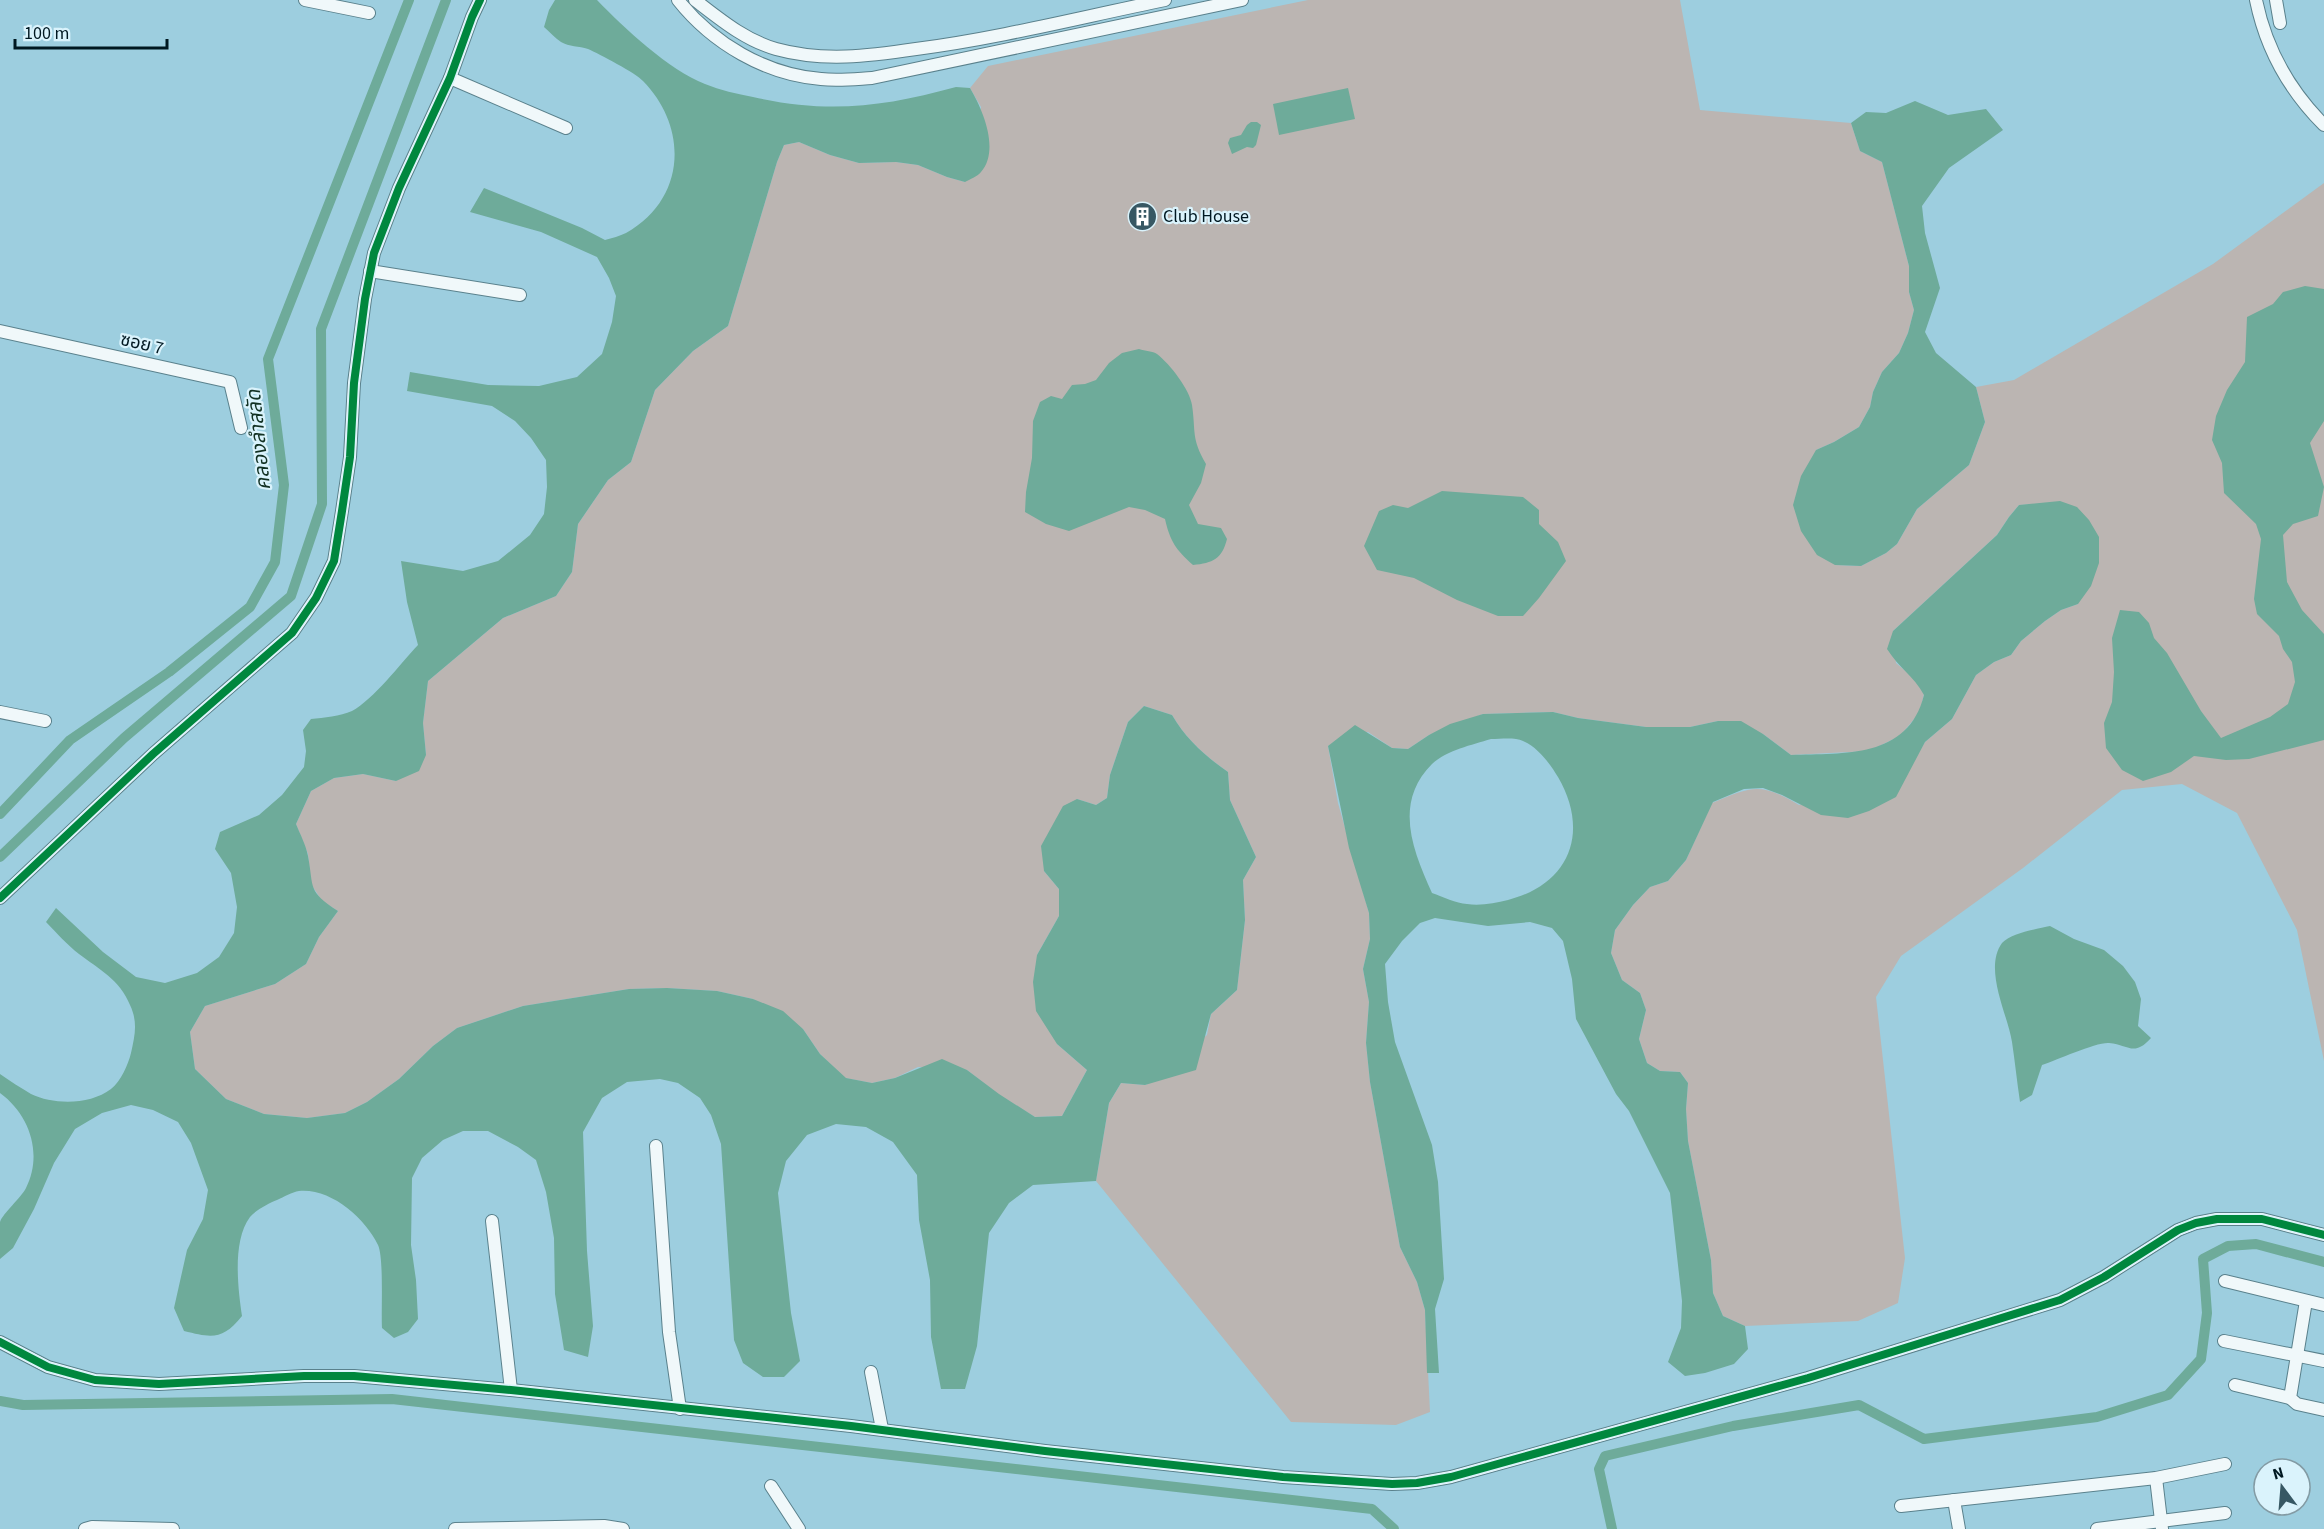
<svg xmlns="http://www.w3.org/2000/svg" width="2324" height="1529" font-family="'Source Sans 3','Noto Sans Thai',sans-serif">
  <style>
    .green { fill: #bbb5b2 }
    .water { fill: #6eab9a; fill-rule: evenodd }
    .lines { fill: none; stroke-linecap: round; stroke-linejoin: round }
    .canal { stroke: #6eab9a; stroke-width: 10 }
    .minor-casing { stroke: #5a818c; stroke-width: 14 }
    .minor { stroke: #f0f8fa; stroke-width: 12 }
    .cycleway-casing { stroke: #daf3fc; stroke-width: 11 }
    .cycleway { stroke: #00873e; stroke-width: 8 }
    .labels { text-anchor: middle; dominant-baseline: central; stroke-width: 4.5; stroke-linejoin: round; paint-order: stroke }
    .poi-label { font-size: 18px; fill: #001821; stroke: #daf3fc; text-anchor: start }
    .street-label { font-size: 18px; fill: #001821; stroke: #daf3fc }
    .water-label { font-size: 20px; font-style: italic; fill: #123123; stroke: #daf3fc }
  </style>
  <rect width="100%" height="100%" fill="#9dcedf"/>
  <path class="green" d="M1308,0H1680L1700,110L1851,123L1860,151L1882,162L1909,266V292L1914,310L1908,333L1899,353L1882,372L1873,392L1870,407L1859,427L1834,442L1816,450L1835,565L1861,566L1886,553L1897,544L1917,509L1969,465L1985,422L1976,387L2014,380L2213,264L2324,183V1061L2297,930L2237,813L2182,784L2122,790L2023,868L1901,956L1876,997L1905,1258L1898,1303L1858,1321L1745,1326L1723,1316L1713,1293L1711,1260L1688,1141L1686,1109L1688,1083L1680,1072L1660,1071L1647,1063L1639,1039L1646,1010L1640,993L1622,980L1611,953L1615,930L1633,905L1650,887L1668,881L1686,860L1712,803C1752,786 1761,782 1799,805L1912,764L1925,742L1952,719L1976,675L1994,662L2011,655L2021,641L2045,621L2061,610L2078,604L2038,504L2019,505L2009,517L1997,535L1893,631L1896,663L1914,678L1924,694L1920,712L1900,736L1869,751L1791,755L1763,734L1718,721L1690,727H1646L1578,718L1553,712L1483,714L1429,735L1408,749L1392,748L1368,732L1328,746L1338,803L1369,913L1370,939L1363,969L1369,1002L1366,1043L1370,1082L1400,1247L1417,1282L1425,1310L1430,1412L1396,1425L1291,1422L1096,1181L1109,1103L1121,1083L1146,1085L1207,1035L1211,1014L1237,990L1245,920L1243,880L1256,857L1230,800L1228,772C1205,756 1186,739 1172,715L1144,706L1128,722L1110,775L1107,798L1096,805L1077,799L1044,871L1059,889V916L1037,955L1057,1044L1087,1070L1062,1116L1035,1117L998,1094L967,1070L918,1067L895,1078L872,1083L845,1078L820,1054L803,1029L753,999L717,991L667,988L629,989L523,1006L457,1028L433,1046L399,1079L367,1102L345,1113L307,1118L264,1114L226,1099L195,1069L190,1032L205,1006L275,984L306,964L319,937L338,911L322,901L311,884L308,854L296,824L311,791L334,778L363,774L396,781L426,755L423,723L428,681L503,618L556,596L572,572L578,524L608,480L631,462L655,390L693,351L728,326L777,162L784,145L799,142L830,155L859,163L896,162L918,165L947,177L965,182L981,107L970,88L988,66Z"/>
  <g class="water">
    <path d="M555,0H597C624,28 669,70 705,84C720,90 737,94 753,97C828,114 883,107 956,87L970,88C983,110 1000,150 981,172C977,177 970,179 965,182L947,177L918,165L896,162L859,163L830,155L799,142L784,145L777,162L728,326L693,351L655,390L631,462L608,480L578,524L572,572L556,596L503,618L428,681L423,723L426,755L419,771L396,781L363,774L334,778L311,791L296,824C300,834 306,845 308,856C314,888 307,891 338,911L319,937L306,964L275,984L205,1006L190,1032L195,1069L226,1099L264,1114L307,1118L345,1113L367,1102L399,1079L433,1046L457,1028L523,1006L629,989L667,988L717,991L753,999L783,1011L803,1029L820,1054L846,1078L872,1083L895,1078L942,1059L967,1070L999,1094L1035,1117L1062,1116L1087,1070L1057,1044L1036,1011L1033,982L1037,955L1059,916V889L1044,871L1041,846L1063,806L1077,799L1096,805L1107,798L1110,775L1128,722L1144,706L1172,715C1186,739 1205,756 1228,772L1230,800L1256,857L1243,880L1245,920L1237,990L1211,1014L1196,1070L1145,1085L1121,1083L1109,1103L1096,1181L1033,1185L1009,1203L989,1233L977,1346L965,1389H941L931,1337L930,1280L919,1220L917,1175L893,1142L866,1127L836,1124L807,1135L786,1161L778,1193L791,1313L800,1361L784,1377H763L743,1363L734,1340L721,1144L711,1115L700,1098L678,1083L660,1079L627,1082L602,1098L583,1132L587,1251L593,1326L588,1357L564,1350L555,1294L554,1238L546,1192L536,1160L518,1147L488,1131H463L443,1140L422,1158L412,1178L411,1245L416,1280L418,1319L408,1332L394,1338L382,1328C381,1311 384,1258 378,1245C365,1218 331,1188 299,1191C292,1192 284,1197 277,1200C269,1203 256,1210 250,1217C232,1241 238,1289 242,1316C223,1340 212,1338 184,1331L174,1308L187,1250L203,1219L208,1190L191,1143L178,1122L153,1110L131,1105L102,1113L75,1129L54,1163L34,1209L13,1248L0,1259C0,1251 0,1228 0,1222C3,1213 21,1198 26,1188C43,1154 30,1115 0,1093V1074C10,1081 21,1088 31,1094C54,1105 90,1105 111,1089C121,1081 128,1065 131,1053C135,1035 138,1022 130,1005C120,980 99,969 79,954C67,945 56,932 46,922L56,908L103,952L136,977L165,983L197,973L219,957L234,933L237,907L231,873L215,849L220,832L259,815L282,795L304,767L306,751L303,730L311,719C324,718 340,716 352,711C373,700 401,663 418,645L407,602L401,561L463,571L498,561L530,535L544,514L547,487L546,460L531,438L515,421L492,406L407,391L410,372L488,385L539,386L577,377L602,354L612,322L616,296L609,278L597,257L541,232L470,212L484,188L582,228L605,240C612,238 620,236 626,233C686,199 689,128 643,81C636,73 599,54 588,49C579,46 569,47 561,42C555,38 550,32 544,27L549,10Z"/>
    <path d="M1348,88L1355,119L1279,135L1273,104Z"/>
    <path d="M1915,101L1948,115L1986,109L2003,130L1949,168L1922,206L1925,233L1940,288L1925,332L1936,353L1976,387L1985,422L1969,465L1917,509L1897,544L1886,553L1861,566L1835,565L1817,555L1801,531L1793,505L1801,476L1816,450L1834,442L1859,427L1870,407L1873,392L1882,372L1899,353L1908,333L1914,310L1909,292V266L1882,162L1860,151L1851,123L1866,112L1886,113Z"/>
    <path d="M1251,122H1257L1261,125L1256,145L1253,148L1247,147L1232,154L1228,143L1230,138L1241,135L1247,125Z"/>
    <path d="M2305,286L2324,289V421L2310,443L2324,487L2318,516L2293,524L2283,535L2287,582L2302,610L2324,634V740L2249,759L2226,760L2194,756L2171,772L2143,781L2122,770L2106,748L2104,723L2112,702L2114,672L2112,638L2120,610L2139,612L2149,623L2154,638L2167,653L2201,711L2221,738L2270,717L2288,704L2295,682L2292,662L2283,649L2279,636L2257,614L2254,599L2261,539L2256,524L2224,493L2222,463L2212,440L2216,416L2227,390L2245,362L2247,317L2273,304L2283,292Z"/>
    <path d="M1139,349C1145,351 1153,351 1157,354C1170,364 1190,390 1192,405C1196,432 1191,438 1206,464L1201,483L1189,505L1198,524L1221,528L1227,539C1222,559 1213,563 1193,565C1176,550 1170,541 1165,519L1145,510L1129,507L1069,531L1046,524L1025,512L1026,492L1032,458L1033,421L1040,402L1051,396L1062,399L1072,385L1085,384L1096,380L1109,363L1122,353Z"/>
    <path d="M1442,491L1523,497L1539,510V524L1558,542L1566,561L1539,598L1523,616H1498L1457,600L1414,578L1377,570L1364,546L1379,511L1393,505L1408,508Z"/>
    <path d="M2060,501L2077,507L2089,520L2099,537V563L2091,586L2078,604L2061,610L2045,621L2021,641L2011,655L1994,662L1976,675L1952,719L1925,742L1896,797L1869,811L1848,818L1821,815L1782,795L1763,788L1744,789L1713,802L1686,860L1668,881L1650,887L1633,905L1615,930L1611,953L1622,980L1640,993L1646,1010L1639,1039L1647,1063L1660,1071L1680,1072L1688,1083L1686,1109L1688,1141L1711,1260L1713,1293L1723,1316L1745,1326L1748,1349L1734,1364L1705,1373L1685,1376L1668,1362L1681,1328L1682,1301L1670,1193L1629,1111L1616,1094L1576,1019L1572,979L1563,941L1552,928L1530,922L1488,926L1435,918L1420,923L1402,941L1385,964L1388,1002L1395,1042L1432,1145L1438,1182L1444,1279L1435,1309L1439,1373H1427L1425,1310L1417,1282L1400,1247L1370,1082L1366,1043L1369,1002L1363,969L1370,939L1369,913L1349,848L1328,746L1355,725L1392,748L1408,749L1429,735L1450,724L1483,714L1553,712L1578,718L1646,727H1690L1718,721H1741L1763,734L1791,755C1844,753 1908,759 1924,695C1913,675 1899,668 1887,649L1893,631L1997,535L2009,517L2019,505ZM1491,739C1501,739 1515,737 1523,741C1538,747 1550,764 1558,777C1590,832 1570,884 1508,900C1495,903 1481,906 1467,904C1456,903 1443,897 1432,893C1413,851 1393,803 1432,764C1447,750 1472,745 1491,739Z"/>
    <path d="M2050,926L2074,939L2104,950L2123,966L2135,982L2141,999L2138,1026L2151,1038C2134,1057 2129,1045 2109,1043C2096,1042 2057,1060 2042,1065L2032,1095L2020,1102C2017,1082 2015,1062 2012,1042C2008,1015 1983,969 2002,943C2011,933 2037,929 2050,926Z"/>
  </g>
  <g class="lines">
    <g class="canal">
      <path d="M0,814L70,740L169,672L250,607L275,562L284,485L268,359L409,0"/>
      <path d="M0,857L124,738L291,596L322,504L321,329L446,0"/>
      <path d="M0,1401L23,1405L392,1399L1372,1509L1394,1529"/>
      <path d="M1612,1529L1599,1469L1605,1456L1733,1426L1859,1405L1924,1439L2097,1417L2168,1395L2201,1359L2207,1313L2203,1259L2228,1246L2256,1244L2324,1262"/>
    </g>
    <defs>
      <g id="minor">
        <path d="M305,0L369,13"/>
        <path d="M678,0C712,43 766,75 821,79C838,81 855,79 872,78L1242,0"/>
        <path d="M695,0C721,20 745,40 776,49C823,62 869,56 916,49C1000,38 1082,17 1165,0"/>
        <path d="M2256,0C2266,49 2289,90 2324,125"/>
        <path d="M2276,0L2280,23"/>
        <path d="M450,78L566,128"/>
        <path d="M370,271L520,295"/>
        <path d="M0,331L230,382L241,428"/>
        <path d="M0,712L45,721"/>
        <path d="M0,898L153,754L292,633L316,598L334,561L342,511L350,457L354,383L365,299L374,253L399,188L450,78L472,17L480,0"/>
        <path d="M656,1146L669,1332L680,1409"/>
        <path d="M492,1221L511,1390"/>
        <path d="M2225,1281L2324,1305"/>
        <path d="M2306,1301L2290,1398L2297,1404L2324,1410"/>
        <path d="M2224,1341L2324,1361"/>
        <path d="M0,1342L48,1367L95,1380L159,1384L304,1376H354L511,1390L851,1426L1045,1451L1283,1477L1392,1484L1417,1483L1451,1477L1808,1378L2060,1300L2104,1277L2178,1230L2196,1223L2217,1219H2262L2324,1235"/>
        <path d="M871,1372L882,1429"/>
        <path d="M2235,1385L2290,1398"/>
        <path d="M2156,1478L2162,1529"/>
        <path d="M771,1486L799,1529"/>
        <path d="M1954,1500L1959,1529"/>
        <path d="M1901,1506L2156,1478L2225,1464"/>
        <path d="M85,1529L92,1527L173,1529"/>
        <path d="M455,1529L604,1526L623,1529"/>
        <path d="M2097,1529L2225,1513"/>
      </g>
    </defs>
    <use href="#minor" class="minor-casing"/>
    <use href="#minor" class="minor"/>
    <defs>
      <g id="cycleway">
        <path d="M0,898L153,754L292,633L316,598L334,561L342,511L350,457L354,383L365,299L374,253L399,188L450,78L472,17L480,0"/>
        <path d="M0,1342L48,1367L95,1380L159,1384L304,1376H354L511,1390L851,1426L1045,1451L1283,1477L1392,1484L1417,1483L1451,1477L1808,1378L2060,1300L2104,1277L2178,1230L2196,1223L2217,1219H2262L2324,1235"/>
      </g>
    </defs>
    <use href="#cycleway" class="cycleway-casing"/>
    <use href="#cycleway" class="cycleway"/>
  </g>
  <defs>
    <symbol id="building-disc" viewBox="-11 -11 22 22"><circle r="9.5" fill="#375864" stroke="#daf3fc"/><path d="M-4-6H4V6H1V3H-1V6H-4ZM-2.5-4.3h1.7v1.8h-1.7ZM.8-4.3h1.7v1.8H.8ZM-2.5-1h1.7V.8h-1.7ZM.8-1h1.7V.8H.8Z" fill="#fff"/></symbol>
  </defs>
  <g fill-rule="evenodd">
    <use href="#building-disc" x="1126" y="200" width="33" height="33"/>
  </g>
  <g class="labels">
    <g class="poi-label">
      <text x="1163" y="216">Club House</text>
    </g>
    <g class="street-label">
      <text transform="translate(142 344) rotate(13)">ซอย 7</text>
    </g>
    <g class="water-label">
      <text transform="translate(259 440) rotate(-96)">คลองลำสลัด</text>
    </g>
  </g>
  <g transform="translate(2282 1487) rotate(344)"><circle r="28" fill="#daf3fc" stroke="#839ba4" stroke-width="1.5"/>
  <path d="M0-4.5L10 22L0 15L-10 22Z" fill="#375864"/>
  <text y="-9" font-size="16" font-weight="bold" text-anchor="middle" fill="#001821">N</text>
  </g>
  <path d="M15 39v9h152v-9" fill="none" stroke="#001821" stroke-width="3"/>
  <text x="24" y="39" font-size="18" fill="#001821" stroke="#daf3fc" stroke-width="4.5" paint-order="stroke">100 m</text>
</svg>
